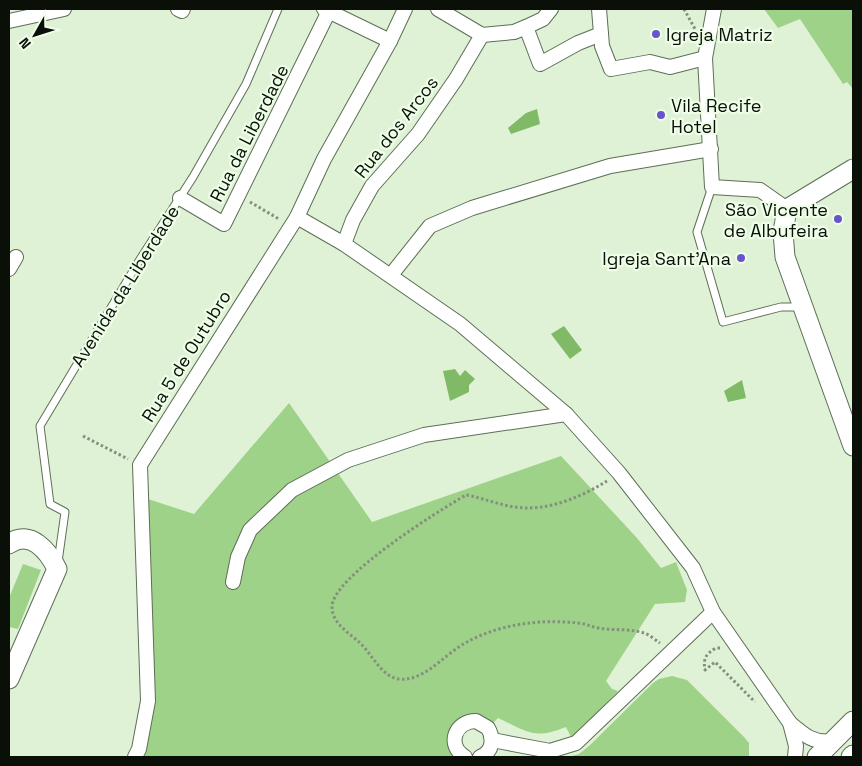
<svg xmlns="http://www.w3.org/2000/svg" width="862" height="766" font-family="'Space Grotesk',sans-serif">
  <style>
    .green { fill: #9fd289 }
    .water { fill: #81ba67 }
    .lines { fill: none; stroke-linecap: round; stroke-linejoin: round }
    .lane-casing { stroke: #5d6e56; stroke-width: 9 }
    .street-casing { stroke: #5d6e56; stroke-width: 16 }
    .secondary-casing { stroke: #5d6e56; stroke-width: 21 }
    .path { stroke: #83907d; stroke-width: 3; stroke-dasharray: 2.5 2.5; stroke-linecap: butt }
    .lane { stroke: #fff; stroke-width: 7 }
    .street { stroke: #fff; stroke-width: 14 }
    .secondary { stroke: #fff; stroke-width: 19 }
    .poi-dot { fill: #6954cd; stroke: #eefee8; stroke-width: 2 }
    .labels { text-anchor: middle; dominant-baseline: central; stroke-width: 4.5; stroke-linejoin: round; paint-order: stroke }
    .poi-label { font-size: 18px; fill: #0a1007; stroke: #eefee8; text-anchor: start }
    .street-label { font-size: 18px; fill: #0a1007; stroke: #eefee8 }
  </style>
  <rect width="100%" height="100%" fill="#dff2d6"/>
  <g class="green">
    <path d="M764,9H853V89L847,82L843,84L800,19L778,28Z"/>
    <path d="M289,403L372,522L561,456L637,538L661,568L676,562L687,590L685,602L655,604L606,681L612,689L618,691L572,739L566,727C534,740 528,732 498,718L493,723L466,715C447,726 441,739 456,757H141L155,691L148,499L194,514Z"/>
    <path d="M23,564L41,570L18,629L9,627V598Z"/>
    <path d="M672,676L687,680L744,737L749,743V757H568L579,754L589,746L653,683L659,679Z"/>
  </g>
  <g class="water">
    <path d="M537,109L540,124L511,134L508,128L526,113Z"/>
    <path d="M564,326L582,350L570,359L551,334Z"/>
    <path d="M455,369L460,376L465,370L475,379L469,385V392L450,401L443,371Z"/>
    <path d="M742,380L746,398L728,402L724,391Z"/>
  </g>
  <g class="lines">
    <defs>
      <g id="lane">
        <path d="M712,187L697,232L723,322L781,307H802"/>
        <path d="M58,562L65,512L50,504L40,426L139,261L193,177L246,84L278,9"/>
      </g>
      <g id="street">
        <path d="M178,9L182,11L183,9"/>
        <path d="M324,9L390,41"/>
        <path d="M438,9L482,35L514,32L526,27L543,19L551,9"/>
        <path d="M599,9L602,46L611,69L650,62L670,67L705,58"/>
        <path d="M714,9L705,58L712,187L760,190L787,209"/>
        <path d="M9,21L64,9"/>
        <path d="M526,27L540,64L578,43L601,34"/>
        <path d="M180,198L224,224L330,9"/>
        <path d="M297,217L344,244L460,324L566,414L619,473L693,568L713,612L790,723C804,735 814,744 833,741"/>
        <path d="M344,244L353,220L372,186L418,134L456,79L482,35"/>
        <path d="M9,269L16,257"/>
        <path d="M391,275L430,226L472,208L610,166L711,149"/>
        <path d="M233,582L238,557L250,530L292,490L348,460L424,435L566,414"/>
        <path d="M790,723L796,746L795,757"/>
        <path d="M492,740L550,751L576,743L713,612"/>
        <path d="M135,757L139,749L148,701L140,465L297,217L324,159L390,41L405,9"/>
        <path d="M465,757C446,745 455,721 476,721L488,728C494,739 493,752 480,757"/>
      </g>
      <g id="secondary">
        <path d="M853,169L787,209L783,232L785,257L853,446"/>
        <path d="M9,544C30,528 49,552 57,569L9,679"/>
        <path d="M817,757L853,721"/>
        <path d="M851,757L853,755"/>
      </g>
    </defs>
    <use href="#lane" class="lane-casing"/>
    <use href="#street" class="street-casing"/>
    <use href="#secondary" class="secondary-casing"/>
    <g class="path">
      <path d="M684,9L695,29"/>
      <path d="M250,202L279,219"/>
      <path d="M83,436L128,459"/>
      <path d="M607,481C581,497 547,512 515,507C499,505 483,498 466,495C440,510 332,577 332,607C332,622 347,632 358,641C371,652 381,677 399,679C425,682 445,653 467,642C500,624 540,619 577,623C585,623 591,627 599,628C613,631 630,628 644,633C649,634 655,640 660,643"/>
      <path d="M720,648H716C706,654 703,658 705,670L715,662L755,702"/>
    </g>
    <use href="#lane" class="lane"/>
    <use href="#street" class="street"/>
    <use href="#secondary" class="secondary"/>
  </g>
  <g class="poi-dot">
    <circle cx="656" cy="34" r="5"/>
    <circle cx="661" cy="115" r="5"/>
    <circle cx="838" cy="219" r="5"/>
    <circle cx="741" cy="258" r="5"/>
  </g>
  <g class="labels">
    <g class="poi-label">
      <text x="666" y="34">Igreja Matriz</text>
      <text x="671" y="105">Vila Recife<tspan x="671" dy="21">Hotel</tspan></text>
      <text x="828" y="209" text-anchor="end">São Vicente<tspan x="828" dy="21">de Albufeira</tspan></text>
      <text x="731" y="258" text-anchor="end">Igreja Sant’Ana</text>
    </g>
    <g class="street-label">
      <text transform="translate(396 127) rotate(-52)">Rua dos Arcos</text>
      <text transform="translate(249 133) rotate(-63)">Rua da Liberdade</text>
      <text transform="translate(125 286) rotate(-58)">Avenida da Liberdade</text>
      <text transform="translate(186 356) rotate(-58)">Rua 5 de Outubro</text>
    </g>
  </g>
  <rect width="862" height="766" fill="none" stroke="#0a1007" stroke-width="20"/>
  <g transform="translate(35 35) rotate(231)" stroke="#eefee8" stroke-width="4" paint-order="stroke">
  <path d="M0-4L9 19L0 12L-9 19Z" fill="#0a1007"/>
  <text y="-8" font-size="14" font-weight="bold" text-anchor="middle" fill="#0a1007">N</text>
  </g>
</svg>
